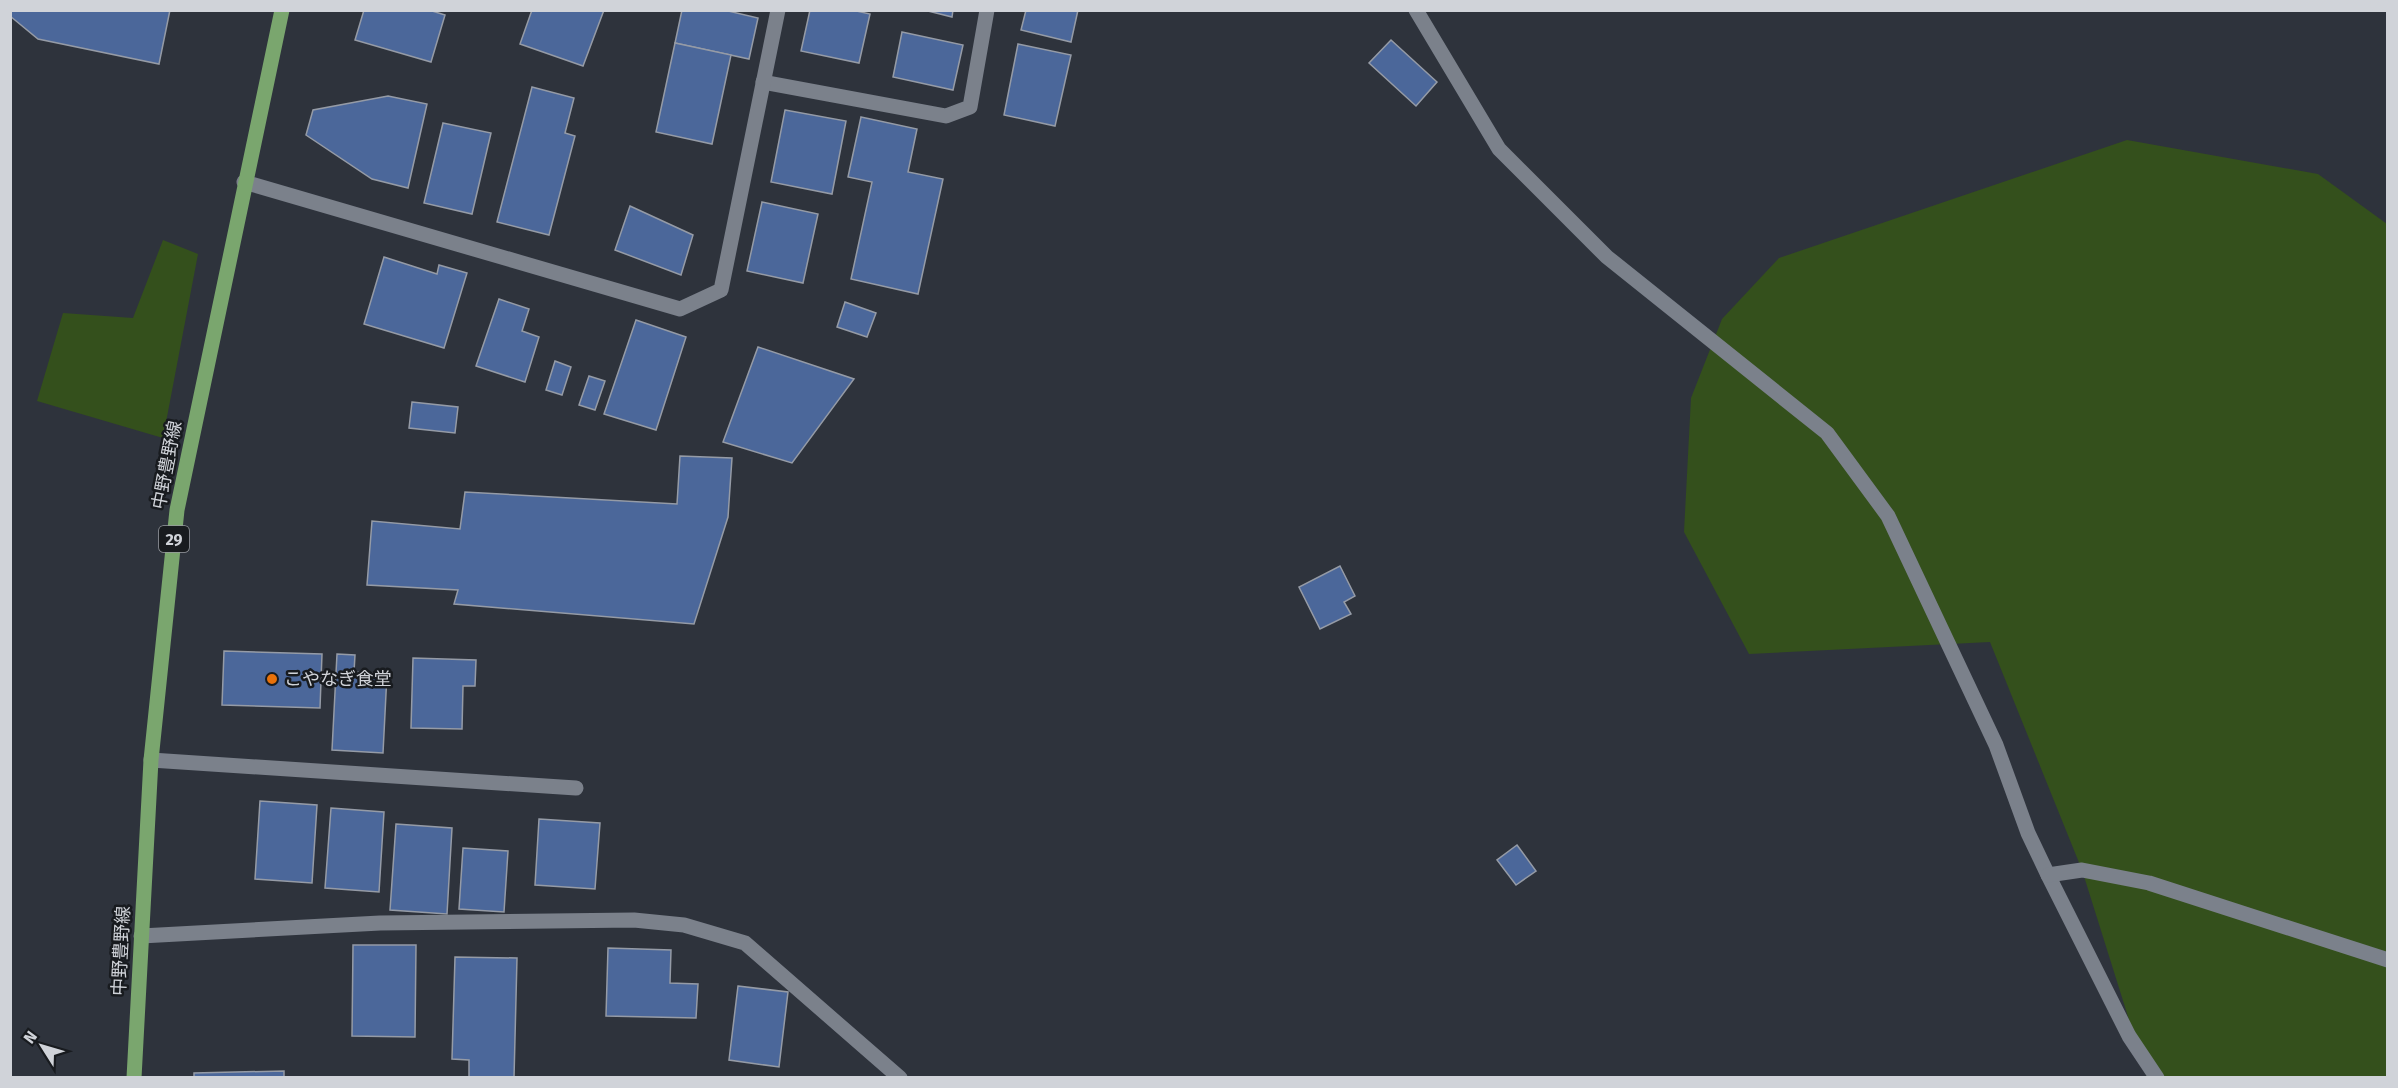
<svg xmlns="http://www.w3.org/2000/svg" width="2398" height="1088" font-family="'Fira Sans','Noto Sans JP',sans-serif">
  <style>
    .green { fill: #34501c }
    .building { fill: #4b679a; stroke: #959ba6; stroke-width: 1.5 }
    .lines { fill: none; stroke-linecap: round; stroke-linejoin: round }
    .minor { stroke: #7b818b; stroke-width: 15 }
    .major { stroke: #7aa66e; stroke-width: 15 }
    .food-dot { fill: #e8710a; stroke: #181b1f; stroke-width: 2 }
    .labels { text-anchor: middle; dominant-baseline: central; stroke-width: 5; stroke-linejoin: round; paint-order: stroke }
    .shield { fill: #181b1f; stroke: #999ca1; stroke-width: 1.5 }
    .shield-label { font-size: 16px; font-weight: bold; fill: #d0d3d9 }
    .street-label { font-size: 18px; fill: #d0d3d9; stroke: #181b1f }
    .poi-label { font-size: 18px; fill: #d0d3d9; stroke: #181b1f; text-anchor: start }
  </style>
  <rect width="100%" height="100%" fill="#2e333c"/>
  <g class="green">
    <path d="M2127,140L2318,174L2387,224V1077H2147L2082,870L1990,642L1749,654L1684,532L1691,398L1722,319L1779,258Z"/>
    <path d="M163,240L198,254L163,438L37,401L63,313L133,318Z"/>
  </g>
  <g class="building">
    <path d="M10,10H170L159,64L38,39L10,16Z"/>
    <path d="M364,10H429L445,15L431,62L355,40Z"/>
    <path d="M532,10H604L583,66L520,44Z"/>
    <path d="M682,10H724L758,18L749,59L675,43Z"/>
    <path d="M810,10H852L870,14L859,63L801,51Z"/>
    <path d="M924,10H953L952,17Z"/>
    <path d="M1026,10H1078L1071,42L1021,30Z"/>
    <path d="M902,32L963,45L953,90L893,77Z"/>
    <path d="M1391,40L1437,82L1416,106L1369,63Z"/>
    <path d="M675,43L731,55L712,144L656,132Z"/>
    <path d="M1018,44L1071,55L1055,126L1004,115Z"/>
    <path d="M532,87L574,98L565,133L575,136L549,235L497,222Z"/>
    <path d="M388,96L427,104L408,188L372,179L306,135L313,110Z"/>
    <path d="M785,110L846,121L832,194L771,182Z"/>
    <path d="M861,117L917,129L908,172L943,179L918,294L851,279L872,182L848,177Z"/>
    <path d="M443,123L491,133L472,214L424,203Z"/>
    <path d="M762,202L818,214L803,283L747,271Z"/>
    <path d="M630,206L693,235L681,275L615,250Z"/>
    <path d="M384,257L437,274L439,265L467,273L444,348L364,324Z"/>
    <path d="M499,299L529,309L522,331L539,337L525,382L476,366Z"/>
    <path d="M845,302L876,313L867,337L837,327Z"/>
    <path d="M636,320L686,337L656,430L604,414Z"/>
    <path d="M758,347L854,379L792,463L723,442Z"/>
    <path d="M555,361L571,367L562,395L546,390Z"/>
    <path d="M589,376L605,381L595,410L579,405Z"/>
    <path d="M412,402L458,407L455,433L409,428Z"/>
    <path d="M680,456L732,458L728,517L694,624L454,604L458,590L367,585L372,521L460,529L465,492L677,504Z"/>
    <path d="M1340,566L1355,596L1344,602L1351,614L1320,629L1299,587Z"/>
    <path d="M224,651L322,654L320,708L222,705Z"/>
    <path d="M337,654L355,655L354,672L387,674L383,753L332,750Z"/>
    <path d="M413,658L476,660L475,686H463L462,729L411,728Z"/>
    <path d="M260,801L317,805L312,883L255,879Z"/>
    <path d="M331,808L384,812L379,892L325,888Z"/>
    <path d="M539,819L600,823L595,889L535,885Z"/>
    <path d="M396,824L452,828L447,914L390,910Z"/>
    <path d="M1517,845L1536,871L1516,885L1497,860Z"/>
    <path d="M463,848L508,851L504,912L459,909Z"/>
    <path d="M353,945H416L415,1037L352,1036Z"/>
    <path d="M608,948L671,950L670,983L698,984L696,1018L606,1016Z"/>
    <path d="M455,957L517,958L514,1078H469V1060L452,1059Z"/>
    <path d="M738,986L788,992L779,1067L729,1060Z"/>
    <path d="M284,1071V1078H194V1073Z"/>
  </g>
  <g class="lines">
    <g class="minor">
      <path d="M1416,10L1499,149L1607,257L1827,433L1888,516L1996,745L2028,833L2048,875L2129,1036L2157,1078"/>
      <path d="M763,82L946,116L970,107L987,10"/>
      <path d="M244,182L680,309L721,290L778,10"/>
      <path d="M151,760L576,788"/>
      <path d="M2048,875L2082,870L2149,883L2388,960"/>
      <path d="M141,936L380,923L634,920L684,925L745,943L900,1078"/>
    </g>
    <path class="major" d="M134,1078L151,760L177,510L282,10"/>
  </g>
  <circle class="food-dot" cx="272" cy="679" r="6"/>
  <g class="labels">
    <rect class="shield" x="159" y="526" width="30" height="26" rx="4.5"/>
    <g class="shield-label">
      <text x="174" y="539">29</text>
    </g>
    <g class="street-label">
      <text transform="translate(167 465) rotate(-79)">中野豊野線</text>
      <text transform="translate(121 951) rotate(-87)">中野豊野線</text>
    </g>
    <g class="poi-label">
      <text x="284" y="679">こやなぎ食堂</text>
    </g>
  </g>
  <rect width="2398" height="1088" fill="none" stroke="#d0d3d9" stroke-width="24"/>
  <g transform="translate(42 1046) rotate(307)" stroke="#181b1f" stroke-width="4.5" paint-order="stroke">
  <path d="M0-4.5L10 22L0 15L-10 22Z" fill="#d0d3d9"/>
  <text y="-9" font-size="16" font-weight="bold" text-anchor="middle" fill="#d0d3d9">N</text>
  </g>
</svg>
